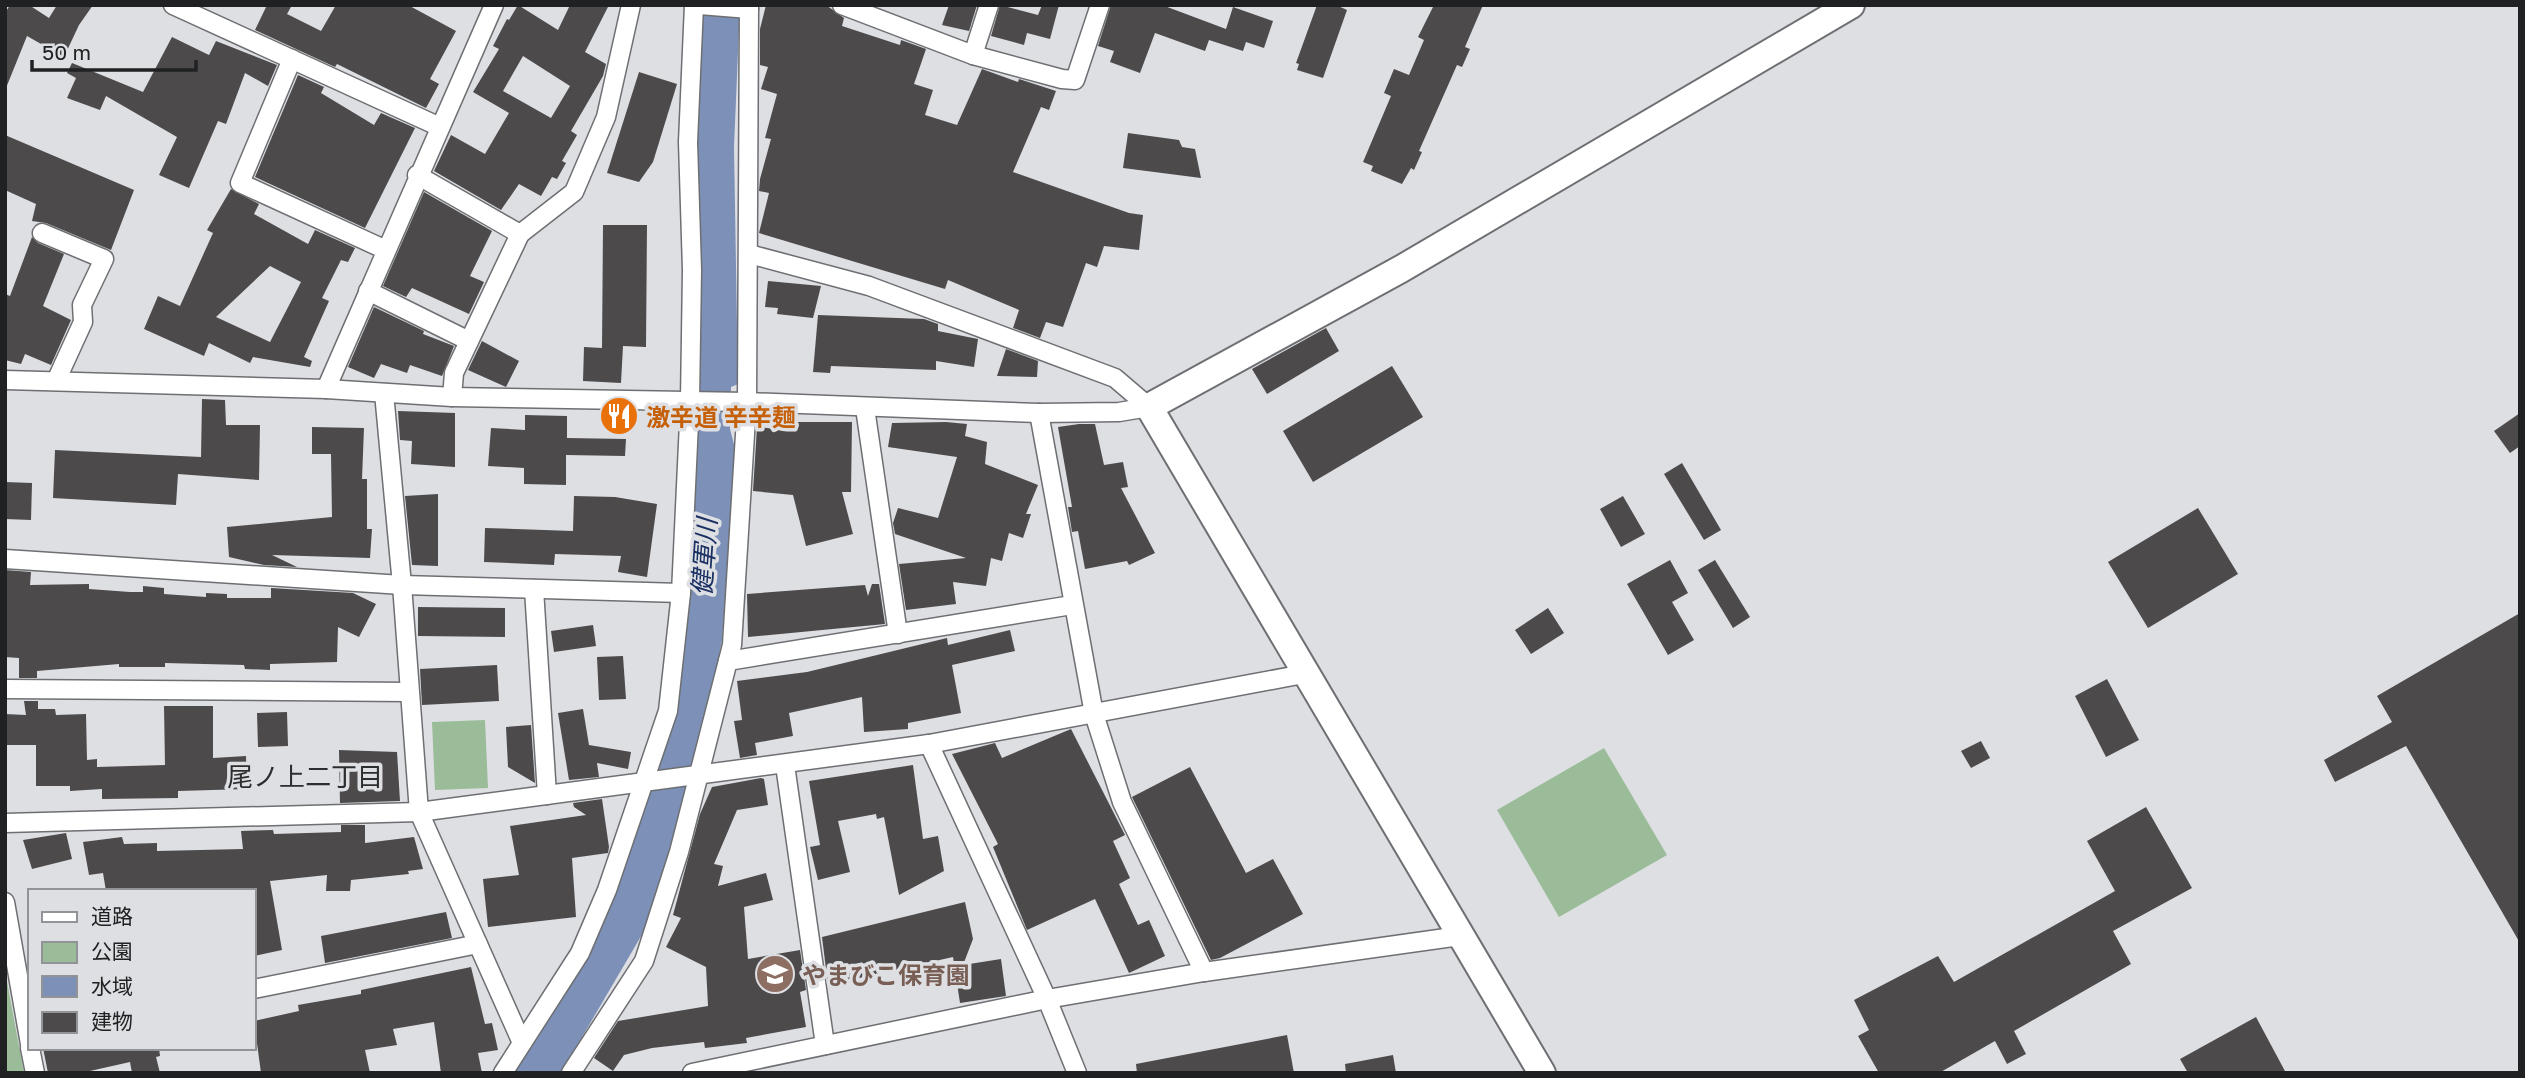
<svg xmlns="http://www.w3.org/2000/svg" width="2525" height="1078" font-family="'Golos Text','Noto Sans JP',sans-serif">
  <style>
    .green { fill: #9abc98 }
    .water { fill: #7d90b8 }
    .building { fill: #4d4a4c; fill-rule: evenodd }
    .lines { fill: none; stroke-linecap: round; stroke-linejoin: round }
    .street-casing { stroke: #6d6f72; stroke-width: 21 }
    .secondary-casing { stroke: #6d6f72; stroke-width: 30 }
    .street { stroke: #fff; stroke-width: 18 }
    .secondary { stroke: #fff; stroke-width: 26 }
    .labels { text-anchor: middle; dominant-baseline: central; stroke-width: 7; stroke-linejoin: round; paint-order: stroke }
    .food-label { font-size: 24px; font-weight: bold; fill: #c56008; stroke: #dedfe3; text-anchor: start }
    .education-label { font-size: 24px; font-weight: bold; fill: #785e54; stroke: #dedfe3; text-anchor: start }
    .water-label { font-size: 26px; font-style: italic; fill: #1a2f62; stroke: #dedfe3 }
    .neighbourhood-label { font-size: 26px; fill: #2c2d2f; stroke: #dedfe3 }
  </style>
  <rect width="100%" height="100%" fill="#dedfe3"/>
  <g class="green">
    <path d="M485,720L488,788L435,790L432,722Z"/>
    <path d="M1604,748L1667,855L1559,917L1497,810Z"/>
    <path d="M5,976H6L24,1073H5Z"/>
  </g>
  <path class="water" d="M700,5H740L734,147L738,384L731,387L730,429L736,452L722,640L700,758L647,926L561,1073H514L555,1007L646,802L688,533L697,449L693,156Z"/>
  <g class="building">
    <path d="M10,5H29L49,18L57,5H93L79,25L64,57L27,36L6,88L5,13Z"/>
    <path d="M267,5H292L287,14L321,31L336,5H408L456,31L430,79L439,84L426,108L337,64L335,67L255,30Z"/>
    <path d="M518,5L558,30L570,5H609L585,52L606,64L603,76L571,131L577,135L562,161L566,163L557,179L552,177L541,196L519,184L501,210L434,171L451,135L485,154L509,113L473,92L499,49L493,46L507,19L509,20ZM523,56L570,86L551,118L503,91Z"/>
    <path d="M766,5H826L844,18L842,26L900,45L901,40L926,49L914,84L933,90L925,115L957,125L982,69L1018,82L1019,79L1056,91L1049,110L1041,107L1013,172L1129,213L1143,215L1139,250L1104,246L1097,267L1086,263L1063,327L1046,322L1040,338L1013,328L1019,310L948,280L945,289L759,233L769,193L759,191L760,179L771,139L765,138L777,94L761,89L768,67L760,65V29Z"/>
    <path d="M949,5H977L969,31L942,25Z"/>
    <path d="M1000,5L1038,15L1042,5H1059L1050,39L1027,33L1024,45L991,36Z"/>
    <path d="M1111,5H1162L1226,29L1233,7L1273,21L1264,48L1246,42L1243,51L1209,40L1205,51L1155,33L1140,73L1110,62L1114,51L1098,46Z"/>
    <path d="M1317,5H1336L1347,10L1323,78L1297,70L1299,64L1296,63Z"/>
    <path d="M1434,5H1483L1465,47L1470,49L1462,67L1457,65L1419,151L1422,152L1414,170L1411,168L1402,184L1371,171L1373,166L1363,162L1391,96L1384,93L1394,69L1409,75L1424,40L1418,37Z"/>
    <path d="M172,37L209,55L216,41L277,65L268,86L245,73L226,124L218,121L189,188L159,175L177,137L106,96L100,110L67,98L76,78L67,73L72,63L143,92Z"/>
    <path d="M639,72L677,84L653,162L639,182L607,173Z"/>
    <path d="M298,75L324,87L321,93L374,125L381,113L415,128L365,228L255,177Z"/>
    <path d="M1128,133L1179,140L1182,147L1195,149L1201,178L1123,168Z"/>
    <path d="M5,135L134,190L111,250L46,223L32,221L36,204L5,190Z"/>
    <path d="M231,189L259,204L254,214L308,244L315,230L355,248L348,262L341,260L322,298L329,301L304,357L312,361L310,367L253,357L250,363L209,343L204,356L144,329L158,296L180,306L213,233L207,230ZM270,266L301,282L270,342L216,317Z"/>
    <path d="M424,192L492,231L470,276L484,282L469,314L412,288L406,297L383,286Z"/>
    <path d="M603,225H647L646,347L623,346L621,383L583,381L584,347L602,348Z"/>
    <path d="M32,237L38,243L64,254L43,306L71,320L51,365L25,354L21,364L5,360V294L10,296Z"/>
    <path d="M768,281L821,286L813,318L777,314L778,308L765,307Z"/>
    <path d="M374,307L424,331L423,334L454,346L442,376L410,365L407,373L381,364L374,378L348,367Z"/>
    <path d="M818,315L924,319L938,324V331L978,339L974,367L936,361V370L831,366L830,373L813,372Z"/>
    <path d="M1326,328L1339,351L1267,394L1252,369Z"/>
    <path d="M482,341L519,361L506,387L468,370Z"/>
    <path d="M1006,349L1038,361L1037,377L997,376Z"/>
    <path d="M1392,366L1423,417L1313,482L1283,431Z"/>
    <path d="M202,399L225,400L226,425H260L259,480L178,474L176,505L53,498L55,450L201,457Z"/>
    <path d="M398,411L455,413V467L411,464L412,441L400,440Z"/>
    <path d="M2520,413V446L2510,453L2494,431Z"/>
    <path d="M525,415L567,416V438L626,439L625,456L566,455V485L524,484V468L488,466L491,428L525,430Z"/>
    <path d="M796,422H852L851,492H842L853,534L806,546L793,495L753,491L757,427L796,431Z"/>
    <path d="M946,422L967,424L965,436L987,442L985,464L1038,485L1026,514H1031L1023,538L1009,533L1002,561L991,558L986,586L953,582L956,604L906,610L899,564L966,558L895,534L893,523L898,508L938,518L957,457L888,447L892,423Z"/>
    <path d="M1079,424H1095L1104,465L1123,462L1128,487L1121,488L1155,553L1129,565L1127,561L1085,569L1078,531L1072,532L1068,507H1072L1058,427Z"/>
    <path d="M312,427L364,428L362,479H367V529H372L370,558L272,555L297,567L264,565L229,557L227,527L332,517L331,454H312Z"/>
    <path d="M1682,463L1721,530L1704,540L1664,474Z"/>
    <path d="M5,482L32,483L31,520L5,519Z"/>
    <path d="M438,494V566L412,565L405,496Z"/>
    <path d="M574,496L615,497L657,504L647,577L618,572L621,556L555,554L554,565L484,562L485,528L573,531Z"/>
    <path d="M1623,496L1645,534L1621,547L1600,509Z"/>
    <path d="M2198,508L2238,574L2148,628L2108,562Z"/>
    <path d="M1670,560L1688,593L1672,602L1694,640L1668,655L1627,584Z"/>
    <path d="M1715,560L1750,617L1733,628L1698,570Z"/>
    <path d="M5,570L31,572L30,585L89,584V589L130,592H143V586L164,588V594L206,597V593L227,594V598H271V588L353,593L376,604L359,637L338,627L337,662L270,664V670L245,669L244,665L165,663V667H119V664L37,671V678H19V658L5,657Z"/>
    <path d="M872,584H879L885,624L748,637L747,594L865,585L868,596Z"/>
    <path d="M418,607L505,608V637L418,636Z"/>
    <path d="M1548,608L1564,633L1531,654L1515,630Z"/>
    <path d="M2520,613V943L2406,746L2335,782L2324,760L2392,722L2377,696Z"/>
    <path d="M593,625L596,646L554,652L551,631Z"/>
    <path d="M1010,630L1015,651L952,665L961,713L908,723V729L864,732L862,697L789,713L793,736L755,743L757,755L740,758L734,721L742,720L737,681L807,672L947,638L948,645Z"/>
    <path d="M623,656L626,699L599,700L597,657Z"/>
    <path d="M497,665L499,701L422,705L420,669Z"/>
    <path d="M2107,679L2139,740L2106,757L2075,696Z"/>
    <path d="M24,701H38V709H55L56,715L86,714L87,760L97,759V767L165,765L164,706H213V758L246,756L247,789L178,791V798L102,799V789L70,791V786H36V745H5V714L26,715Z"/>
    <path d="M583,709L589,745L631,752L628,769L597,763L599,777L569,780L558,713Z"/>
    <path d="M287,712L288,746L258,747L257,713Z"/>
    <path d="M531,725L535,783L508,767L506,727Z"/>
    <path d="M1071,729L1125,835L1113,841L1130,878L1119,884L1138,925L1149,920L1165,956L1129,973L1095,899L1027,930L993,847L998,844L952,754L995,743L1002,758Z"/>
    <path d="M1981,741L1990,758L1971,768L1961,751Z"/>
    <path d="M339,750L397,752L400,801L340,803Z"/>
    <path d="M913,765L923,839L938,836L944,871L899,895L884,817L877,819L876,814L838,821L850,872L818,880L810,847L820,845L809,781Z"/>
    <path d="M1190,767L1246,873L1273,859L1303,914L1220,958L1211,960L1132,797Z"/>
    <path d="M761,778L764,779L768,805L737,810L714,864L723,866L718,886L766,873L773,900L744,907L748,959L800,950L806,990L800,992L806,1027L746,1038L747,1043L705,1048L704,1042L652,1048L624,1055L613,1071L594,1058L618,1021L708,1006L706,967L666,947L681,918L673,915L700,814L712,787Z"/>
    <path d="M602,799L609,847L608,853L572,858L576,917L488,927L483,879L519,875L510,826L586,815L574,807L573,803Z"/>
    <path d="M2146,807L2192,888L2113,931L2131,964L2014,1031L2026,1054L2007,1064L1995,1041L1939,1073H1879L1858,1036L1869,1030L1854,1000L1938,956L1954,982L2115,891L2087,841Z"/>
    <path d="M341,825H365V843L414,837L423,869L408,871L409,874L351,880L350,891H326L327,875L270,881L282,950L254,956V891H106L103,873L89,875L83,842L122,837L124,844L157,843V851L243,849L241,831L273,830L274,834L341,832Z"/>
    <path d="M66,833L72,859L32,869L23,840Z"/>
    <path d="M965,902L973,939L963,965L1001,959L1006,996L960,1003L953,957L828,985L822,937Z"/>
    <path d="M446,912L452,938L325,963L321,936Z"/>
    <path d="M471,967L485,1024L492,1023L498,1050L478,1053L482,1073H441L434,1022L393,1029L397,1045L365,1050L370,1073H261L254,1021L299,1011L298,1005L361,994V990Z"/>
    <path d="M2256,1017L2286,1073H2188L2180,1059Z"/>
    <path d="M1287,1035L1294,1073H1137L1136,1064Z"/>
    <path d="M43,1048H159L160,1056L156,1057L160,1073H132L130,1062L81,1073H48Z"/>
    <path d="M1393,1055L1396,1073H1346L1345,1064Z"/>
  </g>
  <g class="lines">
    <defs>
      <g id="street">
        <path d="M173,5L440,127"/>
        <path d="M700,5L749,9"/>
        <path d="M842,5L973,55L1062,79L1075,80L1100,5"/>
        <path d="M973,55L989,5"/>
        <path d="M292,59L240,183L386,250"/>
        <path d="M417,175L520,234L574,192L606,117L631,5"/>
        <path d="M42,233L104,259L82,305L83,322L56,381"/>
        <path d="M749,254L869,286L1115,378L1149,407"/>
        <path d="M368,291L469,341"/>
        <path d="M5,380L326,389L452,397L747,402L1039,413L1119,412L1149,407"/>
        <path d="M326,389L494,5"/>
        <path d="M384,393L402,585L419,812L522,1043"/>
        <path d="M452,397L454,373L520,234"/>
        <path d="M865,408L898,634"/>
        <path d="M1039,413L1094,714L1122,802L1204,972"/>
        <path d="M5,559L402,585L681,593L690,401L692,270L688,142L694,5"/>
        <path d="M534,589L547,795"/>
        <path d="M728,661L1072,605"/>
        <path d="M5,689L409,692"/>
        <path d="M929,744L1047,999L1077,1073"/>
        <path d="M785,765L825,1045"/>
        <path d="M5,823L419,812L929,744L1309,673"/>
        <path d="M5,902L30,1044"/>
        <path d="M254,989L478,944"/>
        <path d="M30,1048L35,1073"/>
        <path d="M503,1073L580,953L607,890L668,711L681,593"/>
        <path d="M571,1073L644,961L679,852L732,645L747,402L749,5"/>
        <path d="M692,1073L1047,999L1204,972L1460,936"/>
      </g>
      <path id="secondary" d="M1542,1073L1149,407L1401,269L1851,5"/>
    </defs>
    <use href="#street" class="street-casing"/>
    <use href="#secondary" class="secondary-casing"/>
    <use href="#street" class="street"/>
    <use href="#secondary" class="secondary"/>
  </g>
  <defs>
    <symbol id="restaurant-disc" viewBox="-11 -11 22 22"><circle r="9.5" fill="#e8710a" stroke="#dedfe3"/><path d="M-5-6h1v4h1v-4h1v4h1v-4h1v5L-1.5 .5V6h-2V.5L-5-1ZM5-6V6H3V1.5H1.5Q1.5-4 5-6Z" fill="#fff"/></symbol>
    <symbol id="school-disc" viewBox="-11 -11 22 22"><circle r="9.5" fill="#8d6e63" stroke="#dedfe3"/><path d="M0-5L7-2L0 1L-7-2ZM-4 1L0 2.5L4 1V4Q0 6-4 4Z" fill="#fff"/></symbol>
  </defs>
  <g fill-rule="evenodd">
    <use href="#restaurant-disc" x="597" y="394" width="44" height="44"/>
    <use href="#school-disc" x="753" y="952" width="44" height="44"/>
  </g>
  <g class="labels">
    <g class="food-label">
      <text x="646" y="416">激辛道 辛辛麺</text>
    </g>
    <g class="education-label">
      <text x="802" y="974">やまびこ保育園</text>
    </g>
    <g class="water-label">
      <text transform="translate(704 557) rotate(-86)">健軍川</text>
    </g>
    <g class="neighbourhood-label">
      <text x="305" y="776">尾ノ上二丁目</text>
    </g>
  </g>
  <rect width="2525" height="1078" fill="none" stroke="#202122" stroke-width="14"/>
  <rect x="28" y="889" width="228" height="161" fill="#dedfe3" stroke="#929396" stroke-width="2"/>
  <rect x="42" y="912" width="35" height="10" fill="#ffffff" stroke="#929396" stroke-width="2"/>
  <text x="91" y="924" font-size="21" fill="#202122">道路</text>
  <rect x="42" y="942" width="35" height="21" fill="#9abc98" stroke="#929396" stroke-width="2"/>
  <text x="91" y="959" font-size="21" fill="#202122">公園</text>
  <rect x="42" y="976" width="35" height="21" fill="#7d90b8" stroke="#929396" stroke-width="2"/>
  <text x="91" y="994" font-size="21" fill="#202122">水域</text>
  <rect x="42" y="1012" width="35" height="21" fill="#4d4a4c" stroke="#929396" stroke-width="2"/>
  <text x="91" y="1029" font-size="21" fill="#202122">建物</text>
  <path d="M32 60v10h164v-10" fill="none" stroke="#202122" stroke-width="3.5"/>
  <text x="42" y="60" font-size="21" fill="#202122" stroke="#dedfe3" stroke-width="5" paint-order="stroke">50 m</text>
</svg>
